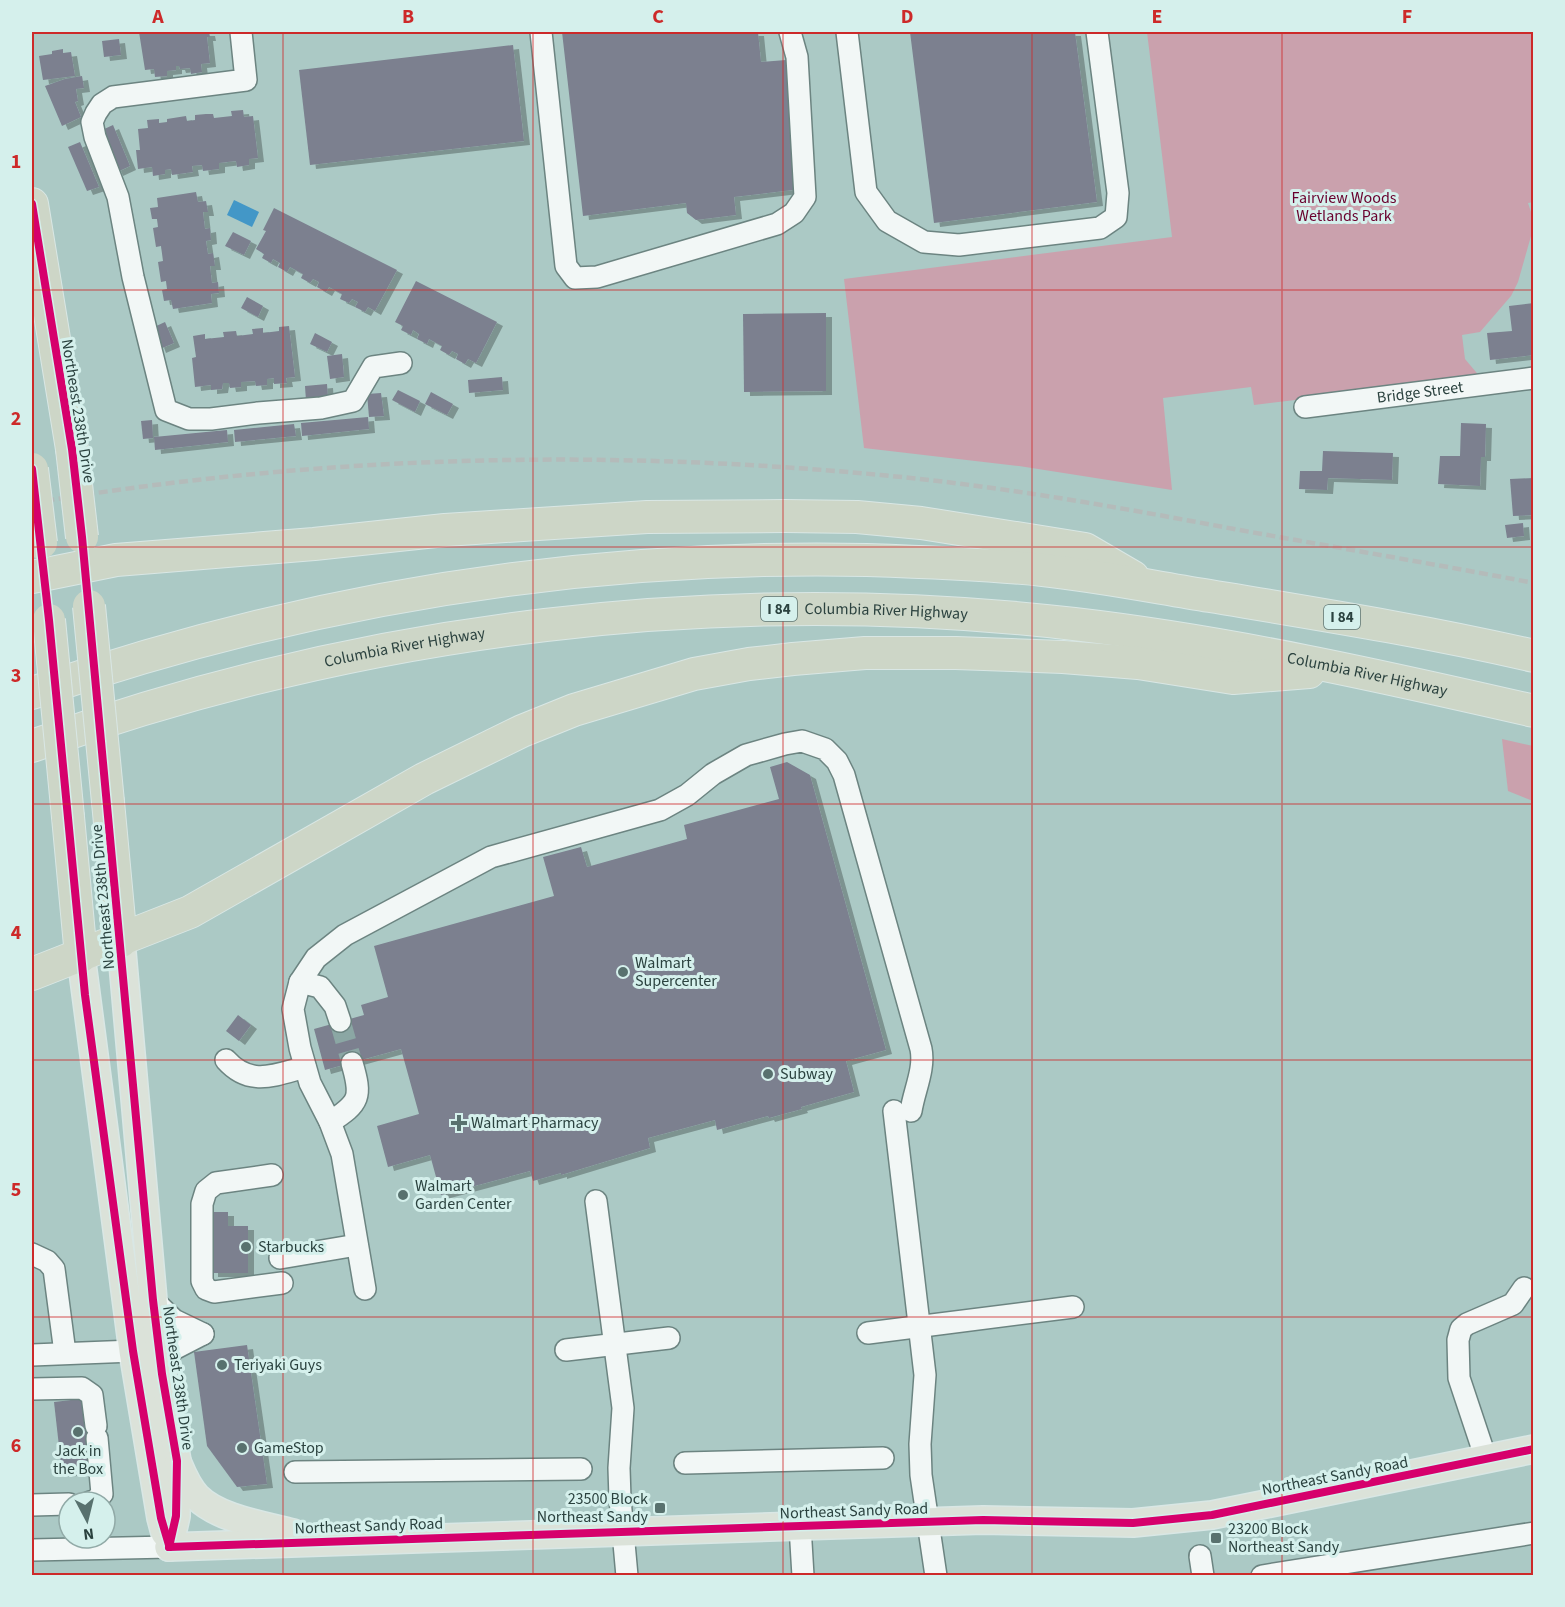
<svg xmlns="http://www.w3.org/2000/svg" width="1565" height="1607" font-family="'Source Sans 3',sans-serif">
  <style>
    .green { fill: #caa1ad }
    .water { fill: #4397c7 }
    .building { fill: #7b808f; filter: url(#shadow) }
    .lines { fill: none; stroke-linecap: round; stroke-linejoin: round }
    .minor-tunnel { stroke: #8ba7a4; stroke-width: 21; stroke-dasharray: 21 10; stroke-linecap: butt }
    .minor-casing { stroke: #6c8481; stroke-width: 24 }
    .major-casing { stroke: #d9e7e5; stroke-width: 30 }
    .highway-casing { stroke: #d9e7e5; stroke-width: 34 }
    .minor { stroke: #f2f7f6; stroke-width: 21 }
    .major { stroke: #dbe2d9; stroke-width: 27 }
    .highway { stroke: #cdd6c7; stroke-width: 32 }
    .rail { stroke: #b4bbba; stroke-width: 4.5; stroke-dasharray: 9 4.5; stroke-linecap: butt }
    .highway-bridge-casing { stroke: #d9e7e5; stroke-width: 34; stroke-linecap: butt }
    .highway-bridge { stroke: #cdd6c7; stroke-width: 32 }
    .cycleway-casing { stroke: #d5f0ec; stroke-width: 11 }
    .cycleway { stroke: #d6006c; stroke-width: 8 }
    .grid { fill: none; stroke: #cd2929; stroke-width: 1.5; stroke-opacity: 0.55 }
    .poi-dot { fill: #58716e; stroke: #d5f0ec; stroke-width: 2 }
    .labels { text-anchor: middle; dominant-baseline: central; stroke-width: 6; stroke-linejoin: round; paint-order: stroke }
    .shield { fill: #d5f0ec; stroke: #5e7673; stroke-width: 1.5 }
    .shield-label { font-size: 15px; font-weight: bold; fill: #2b423f }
    .park-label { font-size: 16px; fill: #69002d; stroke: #d5f0ec }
    .street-label { font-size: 16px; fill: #2b423f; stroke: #d5f0ec }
    .poi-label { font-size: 16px; fill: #2b423f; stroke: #d5f0ec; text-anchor: start }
    .neatline { fill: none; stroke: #cd2929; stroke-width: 2 }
    .grid-label { font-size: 20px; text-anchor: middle; font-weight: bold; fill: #cd2929 }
  </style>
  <defs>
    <filter id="shadow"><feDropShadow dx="6" dy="4" stdDeviation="0" flood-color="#0004"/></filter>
  </defs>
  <rect width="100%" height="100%" fill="#abc9c5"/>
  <g class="green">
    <path d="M1147,32H1533L1534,202L1528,203L1533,218V229L1518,282L1511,296L1480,332L1462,335L1465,359L1481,378L1254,405L1251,387L1163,398L1172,490L1019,466L864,448L844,279L1172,237Z"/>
    <path d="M1502,739L1533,746V801L1508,791Z"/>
  </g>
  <path class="water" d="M234,200L259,212L252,227L227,215Z"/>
  <g class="building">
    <path d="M139,32H209L210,37H207L210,63L201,64L202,72L191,74L190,68L180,69L179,66H176V70L167,71V76L155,77L154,69L145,70Z"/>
    <path d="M562,32H758L761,62L786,60L801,189L734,197L736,215L696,220L687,213L686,203L583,216Z"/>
    <path d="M910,32H1075L1097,202L934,223Z"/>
    <path d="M119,39L121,55L104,57L102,41Z"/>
    <path d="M513,45L524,141L310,165L299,70Z"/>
    <path d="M63,49V53L71,52L75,76L43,80L39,56L52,54V51Z"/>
    <path d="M82,76L84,88L76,89L78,101L75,102L81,117L62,126L45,86L65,79Z"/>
    <path d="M243,110L244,117L253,116L258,158L249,159V165L237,167L236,161L219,163V169L203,171L202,165L192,166L193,172L172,175L171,169L165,170V174L153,176L152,167L138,169L136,150H140L138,129L148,128L147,120L159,119V123L167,122V119L186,116L187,121L195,120V115L206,114H213L214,118L232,116L231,111Z"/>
    <path d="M113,125L130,166L117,172L100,131Z"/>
    <path d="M80,142L99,187L87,191L68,147Z"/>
    <path d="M196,192L198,202L206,201L208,212H203L205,229L210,228L211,240L206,241L208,254L213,253L215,266H210L212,283L218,282L219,293L211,294L212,303L173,309L171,300L164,301L162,290L167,289L166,281L161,282L158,262L163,261L161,246L156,247L153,228L158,227L157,219H152L150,208L158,207L157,198Z"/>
    <path d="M274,208L397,270L375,311L368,307L365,312L355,307L358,302L352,299L349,303L340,299L342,294L329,287L326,292L317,287L319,282L313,279L310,283L301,278L303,274L290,267L287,272L278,267L280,263L273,259L271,263L262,258L264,254L256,249L266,231L263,230Z"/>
    <path d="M233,232L251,241L244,255L225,246Z"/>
    <path d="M416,281L497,322L476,363L468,359L465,364L456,359L458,354L452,351L449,355L440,350L442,346L429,339L427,344L417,339L419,334L413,330L411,335L401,330L403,326L395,322Z"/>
    <path d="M247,297L263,306L258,317L241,308Z"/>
    <path d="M1534,303V355L1490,360L1487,333L1512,331L1509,306Z"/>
    <path d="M826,313V391L744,392L743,314Z"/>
    <path d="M165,322L174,343L160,349L152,328Z"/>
    <path d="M289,326L295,377L286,378L287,383L274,384V378L267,379V385L256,386L255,381L241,382V387L230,388L229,383H223L222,389L211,390V385L195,387L192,358L196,357L193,336L205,334V339L224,337L223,332L236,331L237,336L253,334L252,329L263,328V333L279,331V327Z"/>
    <path d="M315,333L332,342L327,352L310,344Z"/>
    <path d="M342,354L344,377L330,379L327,356Z"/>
    <path d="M502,377L503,390L469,393L468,380Z"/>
    <path d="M327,384L328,398L306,401L305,386Z"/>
    <path d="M398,390L420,401L415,412L392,400Z"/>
    <path d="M431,392L453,404L447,415L425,404Z"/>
    <path d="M381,393L384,416L369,417L367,394Z"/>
    <path d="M368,417L369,429L302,436L301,423Z"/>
    <path d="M152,420L153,438L143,439L141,421Z"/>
    <path d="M1461,423L1486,424L1485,457H1481L1480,486L1438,484L1440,456H1460Z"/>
    <path d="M294,424L296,436L235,442L234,430Z"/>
    <path d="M227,430L228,442L155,450L154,437Z"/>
    <path d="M1323,451L1393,453L1392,480L1328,478L1327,490L1299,489L1300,471H1322Z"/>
    <path d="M1534,478V515L1513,516L1510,479Z"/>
    <path d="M1523,523L1524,536L1507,538L1505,525Z"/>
    <path d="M787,762L810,775L886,1050L846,1061L854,1092L801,1107L802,1109L787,1113L769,1118L768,1116L717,1130L715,1120L648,1138L650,1148L561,1175V1173L533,1181L530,1171L441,1195L430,1155L388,1167L377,1126L419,1114L401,1049L325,1070L314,1029L364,1015L361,1005L388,997L374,946L554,896L543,857L581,847L587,867L687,839L684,825L779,799L770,767Z"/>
    <path d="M238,1015L251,1025L239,1041L226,1031Z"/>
    <path d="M212,1212H228V1226H248V1273H212Z"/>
    <path d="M247,1345L267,1484L237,1487L207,1446L194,1352Z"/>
    <path d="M88,1398L100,1469L62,1473L54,1402Z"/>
  </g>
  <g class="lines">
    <path class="minor-tunnel" d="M340,1021L352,1063"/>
    <defs>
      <g id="minor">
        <path d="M241,32L246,80L113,97L102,104L96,113L92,122L95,137L118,197L133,277L166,410L189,419H211L258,413L321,408L353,401L373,367L401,363"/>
        <path d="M541,32L566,266L575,278L597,277L777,224L794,213L805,197L797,57L790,32"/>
        <path d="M847,32L866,192L887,221L924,242L959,245L1100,228L1116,217L1118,193L1097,32"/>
        <path id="s1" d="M1305,407L1534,378"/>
        <path d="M300,982L320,987L335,1006L340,1021"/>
        <path d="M226,1060C250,1087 275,1075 305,1067"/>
        <path d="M894,1111L925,1375L920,1444L921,1475L936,1576"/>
        <path d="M330,1122C360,1103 362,1097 352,1063"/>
        <path d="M272,1175L216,1183L206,1191L202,1204V1281L206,1289L214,1292L282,1283"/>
        <path d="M596,1201L623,1408L619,1468L620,1499L627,1576"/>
        <path d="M32,1254L47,1261L54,1269L65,1353"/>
        <path d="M280,1258L357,1245"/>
        <path d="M365,1289L342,1154L330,1122L310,1083L300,1048L293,1009L300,982L316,958L345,935L491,857L660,810L687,795L713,774L746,755L785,744L802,741L825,749L837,761L844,775L921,1049C925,1069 914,1091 911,1111"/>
        <path d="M153,1300L174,1320L203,1334"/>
        <path d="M868,1333L1073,1307"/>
        <path d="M566,1350L669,1338"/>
        <path d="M32,1355L133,1351"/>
        <path d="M162,1374L172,1350L203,1334"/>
        <path d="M32,1389L82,1388L92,1395L96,1426"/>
        <path d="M1486,1459L1459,1378L1458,1340L1461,1329L1467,1324L1513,1304L1524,1288"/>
        <path d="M685,1463L883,1458"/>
        <path d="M295,1472L581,1469"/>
        <path d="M90,1502L95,1501L102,1494L97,1438"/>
        <path d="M32,1505L69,1504"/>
        <path d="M800,1526L803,1576"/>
        <path d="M32,1550L169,1547"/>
        <path d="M1200,1556L1203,1576"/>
        <path d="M1262,1576L1534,1533"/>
      </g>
      <g id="major">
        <path d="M121,941L153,1300L162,1374L177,1461L176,1516L169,1547"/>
        <path d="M81,956L133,1351L161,1518L165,1533"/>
        <path d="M178,1464C183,1476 188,1488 197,1497C219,1519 263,1525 293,1533"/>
        <path d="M169,1547L983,1520L1133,1523L1212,1515L1534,1449"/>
      </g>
      <g id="highway">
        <path d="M32,204L72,449"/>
        <path d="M32,577L116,560L314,544L445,530L647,517L785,516L857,517L921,523L1085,549L1133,577"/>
        <path d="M32,693C301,600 582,554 867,560C926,562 985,564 1043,570C1099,576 1154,587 1210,596C1318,614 1426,631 1534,656"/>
        <path id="s2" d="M32,746C364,627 722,583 1074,624C1229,642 1381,676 1534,711"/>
        <path d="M108,802L121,941"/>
        <path d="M68,817L81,956"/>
        <path d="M32,974L190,912L424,779L522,731L574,710L694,674L749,664L793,659L865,653H956L1063,657L1138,663L1233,678L1309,672"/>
      </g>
    </defs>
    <use href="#minor" class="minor-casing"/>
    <use href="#major" class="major-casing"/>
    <use href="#highway" class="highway-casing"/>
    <use href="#minor" class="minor"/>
    <use href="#major" class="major"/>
    <use href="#highway" class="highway"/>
    <path class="rail" d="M32,503C315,456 595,448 881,475C1000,486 1117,507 1234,529C1334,547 1434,564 1534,583"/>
    <defs>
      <g id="highway-bridge">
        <path d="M72,449L82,537"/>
        <path d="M32,469L41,543"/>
        <path d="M89,606L108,802"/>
        <path d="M49,620L68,817"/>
      </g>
    </defs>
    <use href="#highway-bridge" class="highway-bridge-casing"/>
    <use href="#highway-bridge" class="highway-bridge"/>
    <defs>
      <g id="cycleway">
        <path d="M32,204L72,449L82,537L153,1300L162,1374L177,1461L176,1516L169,1547"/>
        <path d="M32,469L49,620L85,995L133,1351L161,1518L169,1545"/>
        <path d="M169,1547L983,1520L1133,1523L1212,1515L1534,1449"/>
      </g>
    </defs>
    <use href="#cycleway" class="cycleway-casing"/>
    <use href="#cycleway" class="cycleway"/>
  </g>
  <path class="grid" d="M283,32V1576M533,32V1576M783,32V1576M1032,32V1576M1282,32V1576M32,290H1534M32,547H1534M32,804H1534M32,1060H1534M32,1317H1534"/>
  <g class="poi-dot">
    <circle cx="623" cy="972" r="6"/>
    <circle cx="768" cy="1074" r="6"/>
    <path d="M456 1114h6v6h6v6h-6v6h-6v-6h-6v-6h6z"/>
    <circle cx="403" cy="1195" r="6"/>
    <circle cx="246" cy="1247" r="6"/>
    <circle cx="222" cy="1365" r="6"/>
    <circle cx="78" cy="1432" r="6"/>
    <circle cx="242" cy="1448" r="6"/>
    <rect x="654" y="1502" width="12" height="12" rx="3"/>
    <rect x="1210" y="1532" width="12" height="12" rx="3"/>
  </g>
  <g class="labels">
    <g class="shield">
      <rect x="761" y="597" width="36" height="24" rx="4.5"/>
      <rect x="1324" y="605" width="36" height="24" rx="4.5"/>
    </g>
    <g class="shield-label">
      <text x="779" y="609">I 84</text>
      <text x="1342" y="617">I 84</text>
    </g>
    <g class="park-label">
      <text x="1344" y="198">Fairview Woods<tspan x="1344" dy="18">Wetlands Park</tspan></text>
    </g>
    <g class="street-label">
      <text stroke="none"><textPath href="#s1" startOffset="116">Bridge Street</textPath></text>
      <text transform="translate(78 411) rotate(81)">Northeast 238th Drive</text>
      <text stroke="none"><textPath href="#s2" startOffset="870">Columbia River Highway</textPath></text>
      <text stroke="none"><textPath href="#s2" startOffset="386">Columbia River Highway</textPath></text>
      <text stroke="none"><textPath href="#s2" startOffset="1356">Columbia River Highway</textPath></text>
      <text transform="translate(103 897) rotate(-95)">Northeast 238th Drive</text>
      <text transform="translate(178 1378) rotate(82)">Northeast 238th Drive</text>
      <text transform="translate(1335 1476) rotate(-11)">Northeast Sandy Road</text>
      <text transform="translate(854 1511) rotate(-2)">Northeast Sandy Road</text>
      <text transform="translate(369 1526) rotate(-2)">Northeast Sandy Road</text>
    </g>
    <g class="poi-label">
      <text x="635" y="963">Walmart<tspan x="635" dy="18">Supercenter</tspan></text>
      <text x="780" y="1074">Subway</text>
      <text x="471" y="1123">Walmart Pharmacy</text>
      <text x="415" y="1186">Walmart<tspan x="415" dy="18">Garden Center</tspan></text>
      <text x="258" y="1247">Starbucks</text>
      <text x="234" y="1365">Teriyaki Guys</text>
      <text x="254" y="1448">GameStop</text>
      <text x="78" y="1451" text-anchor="middle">Jack in<tspan x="78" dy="18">the Box</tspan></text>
      <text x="648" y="1499" text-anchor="end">23500 Block<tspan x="648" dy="18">Northeast Sandy</tspan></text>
      <text x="1228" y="1529">23200 Block<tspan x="1228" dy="18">Northeast Sandy</tspan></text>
    </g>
  </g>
  <rect width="1565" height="1607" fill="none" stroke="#d5f0ec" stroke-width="66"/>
  <g transform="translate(87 1520) rotate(173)"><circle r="28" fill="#d5f0ec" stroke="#91aaa7" stroke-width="1.5"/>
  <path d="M0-4.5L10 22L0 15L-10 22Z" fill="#58716e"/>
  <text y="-9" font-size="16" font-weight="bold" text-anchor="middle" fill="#2b423f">N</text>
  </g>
  <rect x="33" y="33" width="1499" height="1541" class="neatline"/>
  <g class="grid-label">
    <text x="158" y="23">A</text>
    <text x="408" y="23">B</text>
    <text x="658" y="23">C</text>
    <text x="907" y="23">D</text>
    <text x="1157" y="23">E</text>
    <text x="1407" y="23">F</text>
    <text x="16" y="168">1</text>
    <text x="16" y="425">2</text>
    <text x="16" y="682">3</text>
    <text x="16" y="939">4</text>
    <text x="16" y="1196">5</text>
    <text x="16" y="1452">6</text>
  </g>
</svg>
